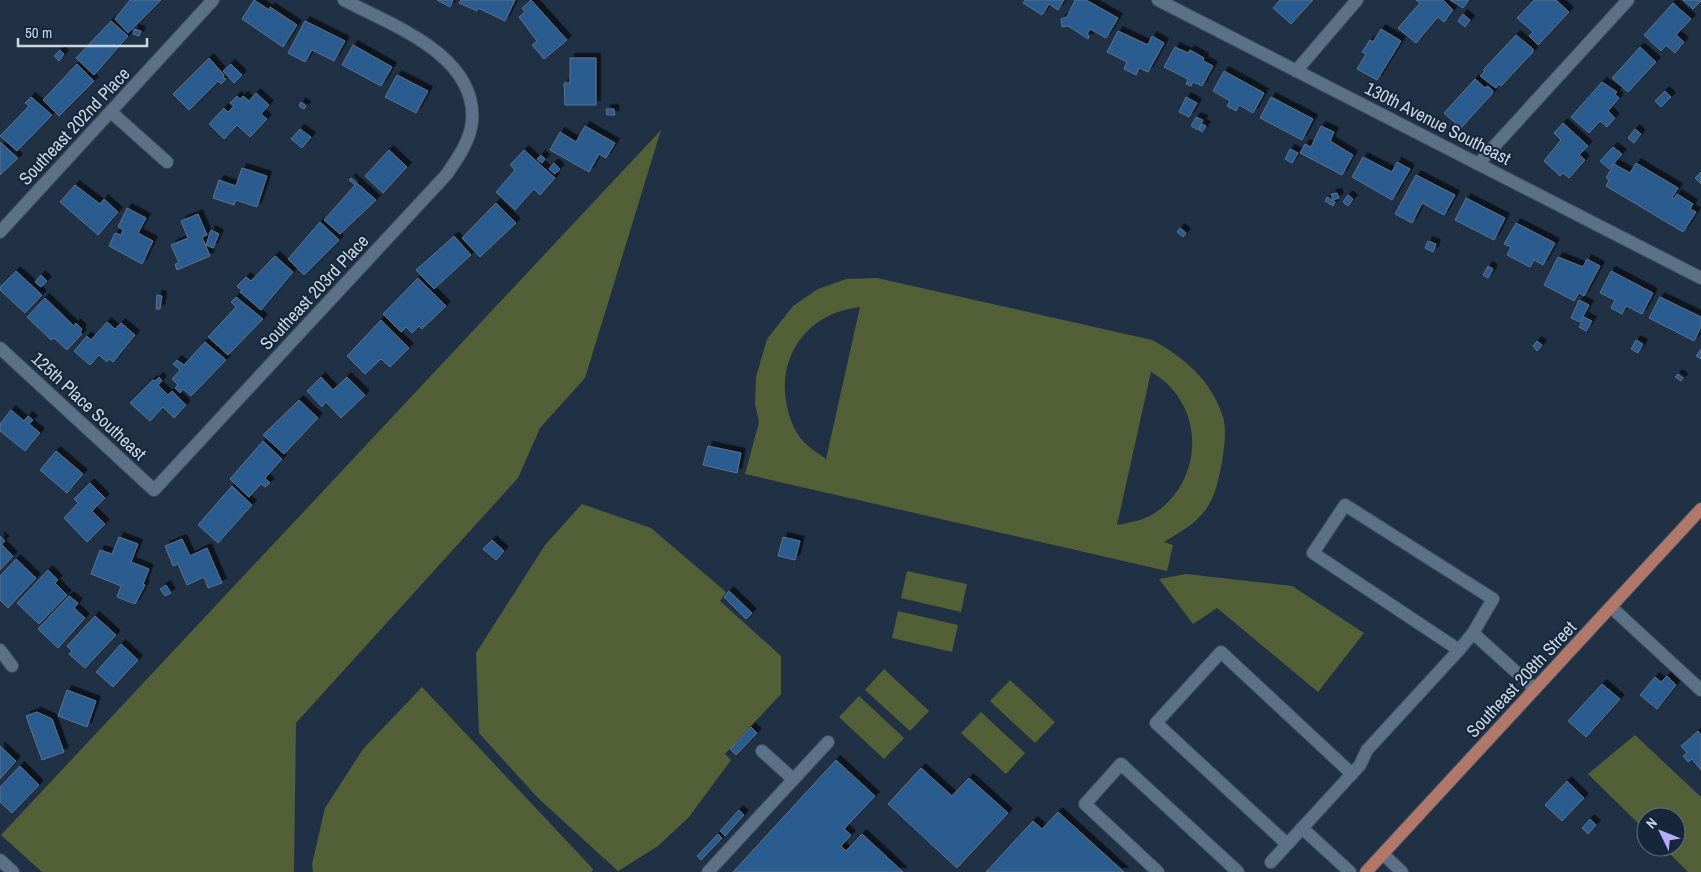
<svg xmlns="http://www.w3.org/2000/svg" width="1701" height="872" font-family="'Archivo Narrow',sans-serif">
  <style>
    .green { fill: #535f36; fill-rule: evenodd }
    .building { fill: #2c5c90; stroke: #5e7189; filter: url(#shadow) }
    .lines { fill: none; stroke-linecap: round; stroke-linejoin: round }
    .minor-casing { stroke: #3f4e5f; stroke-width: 14 }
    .major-casing { stroke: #3f4e5f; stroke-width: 14 }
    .minor { stroke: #5c7087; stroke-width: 12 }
    .major { stroke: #b1786a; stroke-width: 12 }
    .labels { text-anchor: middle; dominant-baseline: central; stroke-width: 4; stroke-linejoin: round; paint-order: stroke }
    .street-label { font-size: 18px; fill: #cbd6e3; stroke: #16273b }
  </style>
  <defs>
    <filter id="shadow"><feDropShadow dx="4.5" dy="-4.5" stdDeviation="0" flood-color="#0009"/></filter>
  </defs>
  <rect width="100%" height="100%" fill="#203146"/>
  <g class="green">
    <path d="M661,130L585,378L540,428L518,478L296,723L294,872H42L1,835Z"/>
    <path d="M877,278L1152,340C1184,357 1212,381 1223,417C1227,430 1224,449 1222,462C1219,477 1216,494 1208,506C1198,523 1180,532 1164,542L1173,545L1167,571L745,474L759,422L755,404L756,377L767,339L793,306L818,289L846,279ZM860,307L826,459C818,453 808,447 802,440C793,429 788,414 786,401C778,351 812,312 860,307ZM1151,372C1203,401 1206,474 1159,510C1147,520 1132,522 1117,525Z"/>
    <path d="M582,504L651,528L726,592L720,601L781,656V694L725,754L731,760L689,817L658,846L618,871L538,798L479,733L476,653L545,545Z"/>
    <path d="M907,571L967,584L961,612L901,598Z"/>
    <path d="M1186,574L1292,586L1364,633L1318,692L1217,608L1193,624L1159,579Z"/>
    <path d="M898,611L958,625L952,652L892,638Z"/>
    <path d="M884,669L929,711L910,731L865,690Z"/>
    <path d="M1010,680L1055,722L1035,743L990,701Z"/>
    <path d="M422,687L593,869L592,872H313L312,864L325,808L363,749Z"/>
    <path d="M859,696L904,738L884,759L839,717Z"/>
    <path d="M981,712L1025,753L1006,774L961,733Z"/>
    <path d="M1635,735L1701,797V872H1688L1663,847H1676V817H1646V831L1588,774Z"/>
  </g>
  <g class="building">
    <path d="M130,0H161L128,33L115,19Z"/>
    <path d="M254,0L269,10L270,7L297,25L283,47L242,19Z"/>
    <path d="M437,0H453L450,7Z"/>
    <path d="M461,0H515L505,21L478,8L477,11L459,3Z"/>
    <path d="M531,0L567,40L544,59L532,45L537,41L519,17L525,12L522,8Z"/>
    <path d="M1025,0H1064L1058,10L1049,4L1042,15L1023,3Z"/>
    <path d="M1075,0H1086L1118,18L1106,38L1090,29L1087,34L1089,36L1088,39L1068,26L1062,27L1061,19L1067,17Z"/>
    <path d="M1280,0H1313L1291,24L1273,8Z"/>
    <path d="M1416,0H1443L1453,10L1444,22L1438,17L1416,43L1398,28L1420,3Z"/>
    <path d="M1450,0H1469L1463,8Z"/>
    <path d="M1534,0H1556L1569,12L1538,45L1529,36L1533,32L1517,18Z"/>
    <path d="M1683,0H1701V1L1693,9Z"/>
    <path d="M1673,3L1691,19L1676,35L1684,42L1675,53L1666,45L1661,51L1644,35Z"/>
    <path d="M1463,14L1470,20L1465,27L1458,21Z"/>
    <path d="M111,21L128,36L94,75L76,58Z"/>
    <path d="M305,21L345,41L334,61L312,50L305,62L288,53Z"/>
    <path d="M134,29L141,31L139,36L133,34Z"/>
    <path d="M1381,29L1401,41L1377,80L1357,69L1366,54L1362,52L1370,40L1373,42Z"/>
    <path d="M1118,31L1148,45L1152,36L1164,43L1148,72L1139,68L1136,75L1124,69L1127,62L1107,52Z"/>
    <path d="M1516,35L1533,49V52L1501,86L1499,84L1496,88L1480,76L1485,71L1483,70Z"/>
    <path d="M353,45L392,67L381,86L342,65Z"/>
    <path d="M1175,47L1188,53L1190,50L1204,58L1203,61L1213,66L1202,86L1193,82L1191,86L1186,84L1188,79L1164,67Z"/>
    <path d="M1640,47L1656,62L1628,92L1612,78Z"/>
    <path d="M60,50L64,54L59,61L54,56Z"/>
    <path d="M209,58L224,75L223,77L226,79L221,84L218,81L189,110L173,94Z"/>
    <path d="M570,58H596V105H565L564,83H570Z"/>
    <path d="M77,64L94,81L59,116L43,100Z"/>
    <path d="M231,64L242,75L234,83L223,71Z"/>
    <path d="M1224,71L1264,93L1253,113L1239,105L1236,111L1227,106L1230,101L1213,91Z"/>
    <path d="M397,75L428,91L416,113L385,97Z"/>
    <path d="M1475,79L1485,88L1488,86L1493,91L1492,94L1461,128L1444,113Z"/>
    <path d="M1602,82L1617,92L1615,94L1619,98L1608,111L1615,118L1607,127L1600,121L1589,133L1571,117Z"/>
    <path d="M1665,91L1671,97L1661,107L1655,101Z"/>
    <path d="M256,93L269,105L261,114L267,119L250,137L237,125L224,139L209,124L224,108L228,112L234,106L230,103L237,96L240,99L243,96L249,101Z"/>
    <path d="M31,97L52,115L17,151L0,136L29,106L25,103Z"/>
    <path d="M1186,97L1197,103L1189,117L1179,112Z"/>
    <path d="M1271,97L1313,119L1302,140L1260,118Z"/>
    <path d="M301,102L306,106L304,109L299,106Z"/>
    <path d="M606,109H614L615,115H607Z"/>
    <path d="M1196,117L1203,120L1198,130L1191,126Z"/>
    <path d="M1563,123L1588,146L1579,155L1585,160L1569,178L1563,173L1560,176L1544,161L1561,140L1554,133Z"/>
    <path d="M1202,124L1206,126L1202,132L1199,130Z"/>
    <path d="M585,126L615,143L606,158L599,154L589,172L550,150L560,132L576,142Z"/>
    <path d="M1321,126L1334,132L1330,141L1353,155L1342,175L1300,153L1305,144L1311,147Z"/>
    <path d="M300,129L311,137L302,148L291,139Z"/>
    <path d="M1635,129L1641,134L1634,143L1628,138Z"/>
    <path d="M0,142L18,158L0,175Z"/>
    <path d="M1613,147L1622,154L1609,169L1600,161Z"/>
    <path d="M1290,149L1298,153L1292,163L1285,159Z"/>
    <path d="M389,150L407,167L383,193L365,176Z"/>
    <path d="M524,150L555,178L540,195L534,189L515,210L496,192L515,170L510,165Z"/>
    <path d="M541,155L545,159L542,163L537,159Z"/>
    <path d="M1363,157L1392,172L1397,162L1410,169L1392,200L1352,177Z"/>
    <path d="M554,163L560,169L555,174L549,169Z"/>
    <path d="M1636,163L1678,188L1672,198L1674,199L1677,194L1693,204L1690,209L1696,212L1683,232L1606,186L1609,180L1606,178L1614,164L1630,173Z"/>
    <path d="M242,168L267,176L257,207L236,200L234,205L213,198L219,180L236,186Z"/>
    <path d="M1701,172V184L1695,178Z"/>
    <path d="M1416,175L1455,195L1444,215L1422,203L1412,223L1395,214Z"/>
    <path d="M351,178L376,200L340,234L324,220L355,185L349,180Z"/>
    <path d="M75,185L100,204L104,199L118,212L98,235L60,202Z"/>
    <path d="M1337,193L1339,198L1333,200L1331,194Z"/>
    <path d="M1348,195L1353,199L1348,206L1343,202Z"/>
    <path d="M1327,197L1335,202L1333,206L1325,201Z"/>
    <path d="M1466,198L1505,218L1494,240L1455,220Z"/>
    <path d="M496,203L516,223L480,257L462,238Z"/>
    <path d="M127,208L146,218L138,233L153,241L142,264L109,246L115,233L121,235L123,230L118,227Z"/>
    <path d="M198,214L207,235L202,237L210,256L177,270L175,264L179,263L171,245L188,238L181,221Z"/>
    <path d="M320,222L339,240L304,275L288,259Z"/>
    <path d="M1516,223L1555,243L1543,265L1534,260L1530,267L1507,255L1511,247L1504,244Z"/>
    <path d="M1180,228L1186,233L1183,237L1177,232Z"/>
    <path d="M211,230L219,234L213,248L206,245Z"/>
    <path d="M454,236L471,255L434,289L416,270Z"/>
    <path d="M1428,241L1436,244L1433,252L1425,248Z"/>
    <path d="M275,256L293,272L261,310L240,292L242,291L237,286L246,277L251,281Z"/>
    <path d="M1558,257L1583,267L1587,259L1600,266L1584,296L1579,293L1574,301L1544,285Z"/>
    <path d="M1488,266L1493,269L1488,278L1483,275Z"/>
    <path d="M16,271L42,295L25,313L0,290V287Z"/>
    <path d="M1611,271L1653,293L1642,314L1626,306L1622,314L1611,308L1615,300L1600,293Z"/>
    <path d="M41,275L47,281L41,287L35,282Z"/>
    <path d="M418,278L446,306L422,329L419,326L412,333L406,327L401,332L383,314Z"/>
    <path d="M157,295L162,296L160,309H156Z"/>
    <path d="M236,297L263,319L228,355L208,337L236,307L231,302Z"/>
    <path d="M1660,297L1701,317V327L1694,341L1649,318Z"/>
    <path d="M45,298L74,326L76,323L82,329L80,332L82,334L67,350L54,338L51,340L27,317Z"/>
    <path d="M1579,300L1589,305L1580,322L1571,318Z"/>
    <path d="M1584,317L1592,321L1586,331L1579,327Z"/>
    <path d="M381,320L409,348L390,367L381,359L365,374L347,356Z"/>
    <path d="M107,322L115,329L121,323L135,335L113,362L109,359L107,362L99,355L90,365L74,351L87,336L91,340Z"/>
    <path d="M1636,340L1643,344L1638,353L1631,349Z"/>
    <path d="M1537,341L1542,345L1537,351L1533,346Z"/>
    <path d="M205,342L226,360L191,396L183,389L180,393L175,388L178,385L172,379L180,370L173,364L177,360L184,365Z"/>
    <path d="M1701,349V359L1696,356Z"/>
    <path d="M1678,374L1683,378L1681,381L1675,377Z"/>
    <path d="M159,377L162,381L158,385L168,395L172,391L186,405L174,418L163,407L150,421L130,403L153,380L155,381Z"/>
    <path d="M321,377L333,390L347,377L365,395L341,418L326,402L322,407L307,391Z"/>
    <path d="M299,400L318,418L284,454L263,435Z"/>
    <path d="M11,410L24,421L28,416L33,420L29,424L40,433L25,451L0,431V424Z"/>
    <path d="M263,441L282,459L265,478L270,483L265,487L261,484L249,497L230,479Z"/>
    <path d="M708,446L741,453L737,473L703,465Z"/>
    <path d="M56,451L83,474L67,493L40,470Z"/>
    <path d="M90,483L105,498L92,511L105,524L87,542L64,518L78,503L74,499Z"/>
    <path d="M232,486L252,505L218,543L198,525Z"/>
    <path d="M0,536L5,541L1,544L13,556L0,570Z"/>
    <path d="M119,537L138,544L131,562L149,569L143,584L145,585L135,604L117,597L121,586L91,574L100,550L112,554Z"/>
    <path d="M783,537L800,541L795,560L778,556Z"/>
    <path d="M182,539L190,556L207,548L222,583L208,588L204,577L187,585L178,564L173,566L165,546Z"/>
    <path d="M492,540L504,551L496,560L483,549Z"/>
    <path d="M16,559L36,578L8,608L0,600V576Z"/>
    <path d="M48,570L58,580L55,583L67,595L39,624L17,603Z"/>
    <path d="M166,585L171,593L165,596L160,589Z"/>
    <path d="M729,591L752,613L746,619L724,597Z"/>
    <path d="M69,596L78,603L74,608L85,618L58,648L38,629Z"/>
    <path d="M95,616L116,635L85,668L69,654L72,651L67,646Z"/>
    <path d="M121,644L138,660L113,687L96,672Z"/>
    <path d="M1667,676L1676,685L1657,709L1640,695L1655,677L1661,682Z"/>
    <path d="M1602,684L1620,699L1586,737L1568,721Z"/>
    <path d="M67,690L96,701L87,727L58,716Z"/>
    <path d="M37,712L52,719L64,752L42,760L26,716Z"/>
    <path d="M751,727L757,733L736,755L730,749Z"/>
    <path d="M1698,731L1701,735V770L1692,759L1688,762L1683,756L1687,753L1681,746Z"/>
    <path d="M0,746L16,761L0,779Z"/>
    <path d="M836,760L875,796L844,829L851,835L841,846L846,851L862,834L903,872H733Z"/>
    <path d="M20,766L39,785L12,813L0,802V787Z"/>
    <path d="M921,768L952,796L969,778L1008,813L957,868L888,804Z"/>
    <path d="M1567,781L1584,798L1562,821L1545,805Z"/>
    <path d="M739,810L744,815L725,836L720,831Z"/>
    <path d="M1058,812L1124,872H986L1033,821L1042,829Z"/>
    <path d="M1590,819L1596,825L1588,834L1582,828Z"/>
    <path d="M718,834L722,838L701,860L697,856Z"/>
  </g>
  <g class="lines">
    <defs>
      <g id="minor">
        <path d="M1158,0L1701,278"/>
        <path d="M1296,71L1357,0"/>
        <path d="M111,112L167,162"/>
        <path d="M1478,164L1628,0"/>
        <path d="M0,232L213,0"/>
        <path d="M0,348L154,490L447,174C457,159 470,141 472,122C478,55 391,25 344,0"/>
        <path d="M1611,607L1701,690"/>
        <path d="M1473,633L1535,689"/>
        <path d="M0,650L12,666"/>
        <path d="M762,751L793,779"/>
        <path d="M1302,828L1350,872"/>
        <path d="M1287,844L1156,723L1221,652L1352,774"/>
        <path d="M1383,854L1402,872"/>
        <path d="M0,860L13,872"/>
        <path d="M1271,862L1360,765L1367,750L1459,650L1473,633L1493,599L1345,505L1313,553L1459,650"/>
        <path d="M708,872L828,742"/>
        <path d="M1158,872L1085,804L1121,764L1238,872"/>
      </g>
      <path id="major" d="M1366,872L1701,509"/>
    </defs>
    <use href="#minor" class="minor-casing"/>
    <use href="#major" class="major-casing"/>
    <use href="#minor" class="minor"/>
    <use href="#major" class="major"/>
  </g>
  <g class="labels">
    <g class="street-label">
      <text transform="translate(1438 123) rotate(27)">130th Avenue Southeast</text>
      <text transform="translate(74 126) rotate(-47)">Southeast 202nd Place</text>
      <text transform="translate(314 292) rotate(-47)">Southeast 203rd Place</text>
      <text transform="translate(89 406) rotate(43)">125th Place Southeast</text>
      <text transform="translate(1521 679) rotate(-47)">Southeast 208th Street</text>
    </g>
  </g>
  <g transform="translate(1661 832) rotate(313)"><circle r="24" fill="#16273b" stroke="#5e6d7e"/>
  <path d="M0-4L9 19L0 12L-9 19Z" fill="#b6acf8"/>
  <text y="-8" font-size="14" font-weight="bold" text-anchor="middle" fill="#cbd6e3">N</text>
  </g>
  <path d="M18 38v8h129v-8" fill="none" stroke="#cbd6e3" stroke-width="2.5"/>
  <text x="25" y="38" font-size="15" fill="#cbd6e3" stroke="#16273b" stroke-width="4" paint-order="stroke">50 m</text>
</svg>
